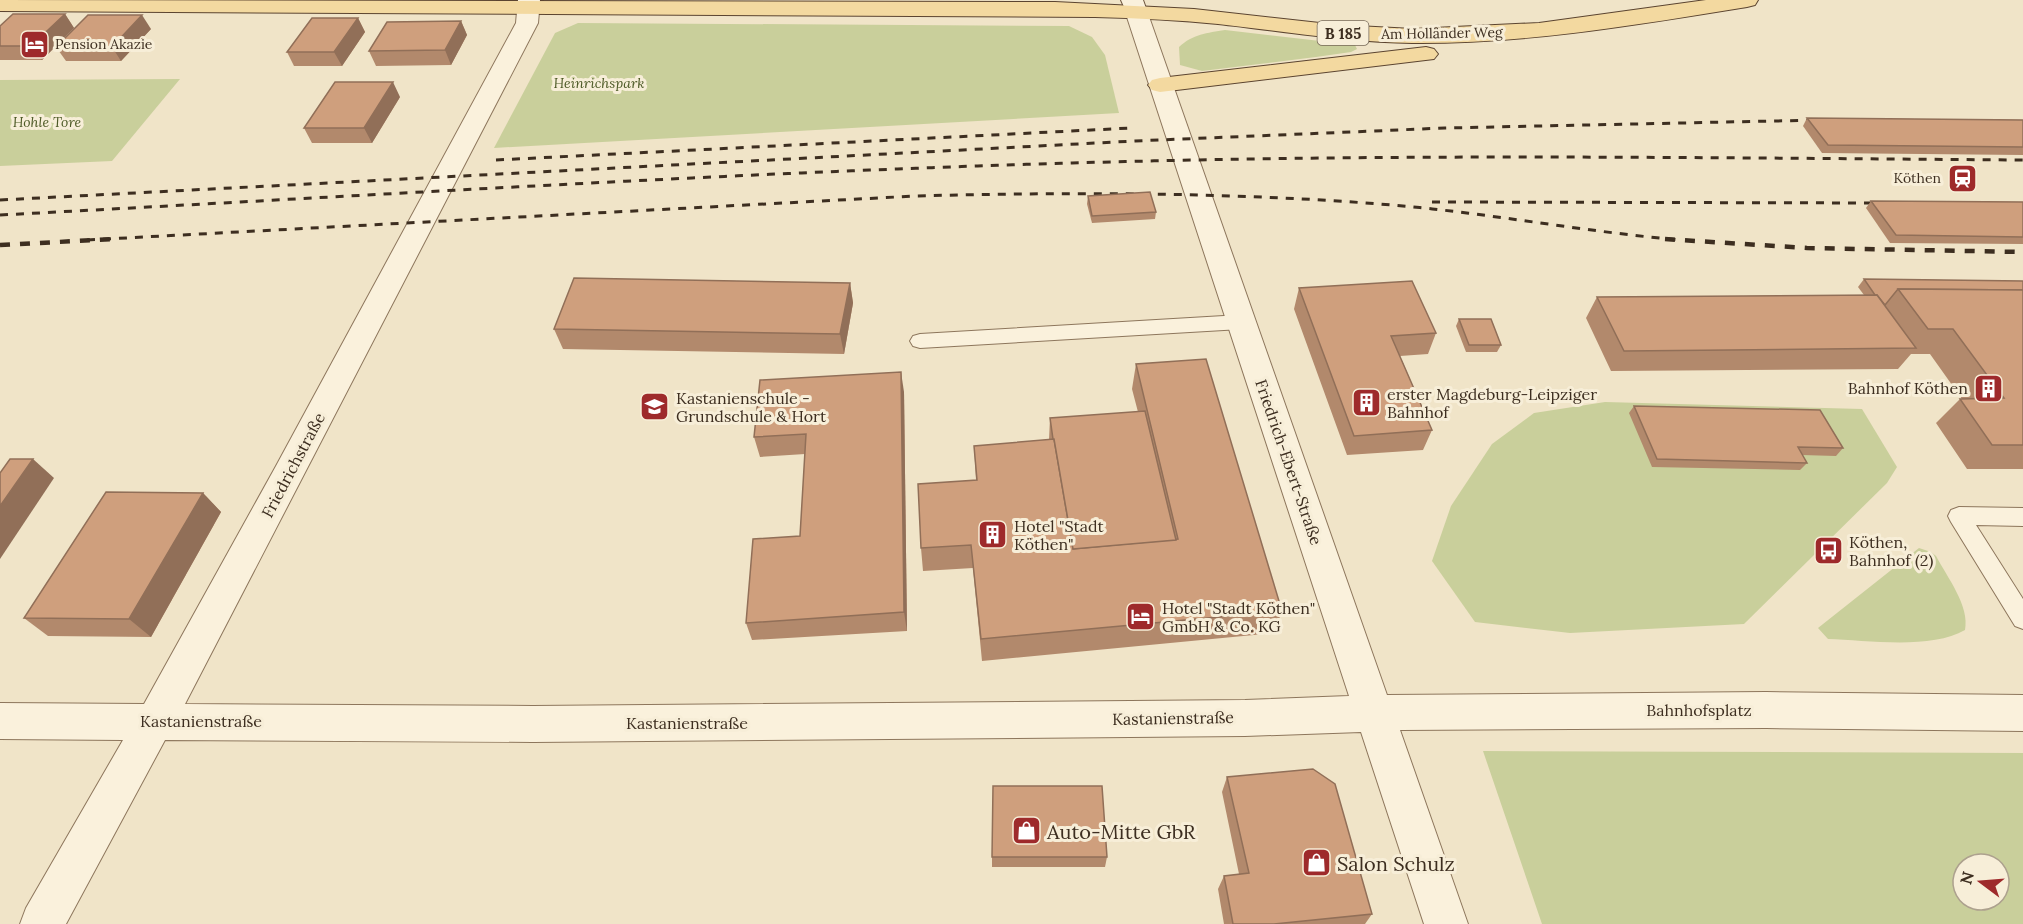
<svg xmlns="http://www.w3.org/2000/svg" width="2023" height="924" font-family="Lora,serif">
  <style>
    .green { fill: #c9cf9b; fill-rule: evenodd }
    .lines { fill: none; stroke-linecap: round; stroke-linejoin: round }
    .lane-casing { stroke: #8d765c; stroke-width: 2 }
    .street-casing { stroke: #8d765c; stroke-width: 2 }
    .secondary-casing { stroke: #6f573f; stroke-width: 2 }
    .primary-casing { stroke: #5b4430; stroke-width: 2 }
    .lane { fill: #faf1dc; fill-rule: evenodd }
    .street { fill: #faf1dc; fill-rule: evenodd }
    .secondary { fill: #faf1dc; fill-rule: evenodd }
    .primary { fill: #f3d9a0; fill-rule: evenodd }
    .rail-far1 { stroke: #3d2e20; stroke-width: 3; stroke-dasharray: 8 8; stroke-linecap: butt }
    .rail { stroke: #3d2e20; stroke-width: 4.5; stroke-dasharray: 10 10; stroke-linecap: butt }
    .wall { fill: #b2896c }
    .shaded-wall { fill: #916f58 }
    .building { fill: #cf9f7d; stroke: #916f58; stroke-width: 1.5 }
    .labels { text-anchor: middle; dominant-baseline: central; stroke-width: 6; stroke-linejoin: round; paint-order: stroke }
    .far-street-label { font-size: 14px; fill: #3d2e20; stroke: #f7eed8 }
    .far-poi-label { font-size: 14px; fill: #3d2e20; stroke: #f7eed8; text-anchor: start }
    .far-park-label { font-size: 14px; font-style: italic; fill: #4d5a26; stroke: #f7eed8 }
    .shield { fill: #f7eed8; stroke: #756857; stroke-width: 1.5 }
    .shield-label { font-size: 15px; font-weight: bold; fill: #3d2e20 }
    .poi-label { font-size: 16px; fill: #3d2e20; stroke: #f7eed8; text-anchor: start }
    .street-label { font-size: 16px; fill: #3d2e20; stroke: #f7eed8 }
    .near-poi-label { font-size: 20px; fill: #3d2e20; stroke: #f7eed8; text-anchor: start }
  </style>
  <rect width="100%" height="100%" fill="#f0e4c8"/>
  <g class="green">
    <path d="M578,23L1069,26L1092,37L1105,55L1119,113L494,148L555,33Z"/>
    <path d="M1225,30L1355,45L1357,49L1351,52L1316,57L1202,71L1180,65L1179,47C1193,34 1207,33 1225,30Z"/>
    <path d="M180,79L112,161L0,166V80Z"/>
    <path d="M1605,402L1862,409L1897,467L1887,483L1744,624L1570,633L1475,622L1432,561L1451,506L1492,444L1534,413Z"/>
    <path d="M1919,548L1931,552L1936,556C1947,577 1970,606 1965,630C1931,650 1866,640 1828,639L1818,628Z"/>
    <path d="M1483,751L2023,753V924H1542ZM1963,864H1999V900H1963Z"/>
  </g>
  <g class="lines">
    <defs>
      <g id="lane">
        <path d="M1241,315L1248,317L1250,322L1248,327L1241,329L920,348L913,346L910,341L913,336L920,334Z"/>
        <path d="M1959,507L2023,508V526L1976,525L2023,599V629L2015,626L1951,522L1948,516L1951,510Z"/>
      </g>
      <path id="street" d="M518,0H540L538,23L185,704L533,706L1245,700L1349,696L1125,11L1128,6L1136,4L1144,6L1147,11L1387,695L1766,692L2023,695V731L1766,728L1400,730L1468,924H1424L1361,732L1245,736L533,742L165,740L66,924H20L26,908L123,740L0,739V703L144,704L276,466L516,23Z"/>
      <path id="secondary" d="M1121,0H1143L1147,11L1144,16L1136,18L1128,16Z"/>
      <g id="primary">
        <path d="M0,0L1055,2L1194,9L1338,25L1413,29L1539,23L1706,0H1758L1755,5L1747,7C1636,25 1525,44 1412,43C1347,42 1282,31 1218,24C1177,20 1136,18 1095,17L0,11Z"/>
        <path d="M1426,47L1434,49L1438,54L1434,59L1160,92L1152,90L1148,85L1152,80L1160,78Z"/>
      </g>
    </defs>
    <use href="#lane" class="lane-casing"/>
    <use href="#street" class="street-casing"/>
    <use href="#secondary" class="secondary-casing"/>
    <use href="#primary" class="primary-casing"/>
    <use href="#lane" class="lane"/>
    <use href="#street" class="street"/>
    <use href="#secondary" class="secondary"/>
    <use href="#primary" class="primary"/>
    <g class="rail-far1">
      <path d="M496,160L1131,128"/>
      <path d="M0,200L1135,141L1445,128L1822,120"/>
      <path d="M1432,202L1888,203"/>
      <path d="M0,215C383,195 765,170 1148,161C1440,154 1731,158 2023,160"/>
      <path d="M87,240L915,196C1074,192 1234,192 1392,205C1489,213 1585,232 1681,240"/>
    </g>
    <g class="rail">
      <path d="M1665,239L1807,248L2023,252"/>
      <path d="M0,245L115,239"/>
    </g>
  </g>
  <g class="wall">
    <path d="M65,14L74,28L42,60H0V26Z"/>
    <path d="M358,18L365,32L342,66H294L287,52Z"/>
    <path d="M461,21L467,35L451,65L376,66L369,51Z"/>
    <path d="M151,29L121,61H66L56,47Z"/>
    <path d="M400,97L372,143H312L304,128Z"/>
    <path d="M1807,118L2023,120V155L1822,153L1803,126Z"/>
    <path d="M1088,196L1156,212L1155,219L1092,223L1087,204Z"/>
    <path d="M1871,201L2023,202V244L1890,243L1866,208Z"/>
    <path d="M1864,279L2023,281V469H1967L1936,423L1960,399H1962L1930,354H1911L1898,369L1611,371L1586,318L1597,297L1864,295L1858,287Z"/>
    <path d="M850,283L853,303L844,354L563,349L554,329Z"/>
    <path d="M1299,288L1436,333L1428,354L1400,356L1432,430L1423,450L1347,455L1294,309Z"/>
    <path d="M1459,319L1501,345L1497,352H1466L1456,326Z"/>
    <path d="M1136,364L1282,611L1274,633L982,661L973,568L923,571L921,548L976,480L974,446L1049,440L1050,418L1138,412L1132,389Z"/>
    <path d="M904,392L907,631L752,640L746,623L800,536L805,454L760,457L754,437Z"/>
    <path d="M1634,406L1843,448L1836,456L1802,455L1807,463L1800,470L1652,467L1629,413Z"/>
    <path d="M203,493L221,512L151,637L48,636L24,618Z"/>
    <path d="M1227,777L1372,914L1365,924H1224L1218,889L1224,876L1239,874L1222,792Z"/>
    <path d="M992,857H1107L1105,867H992Z"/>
  </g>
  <g class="shaded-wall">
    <path d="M65,14L74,28L42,60L31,46Z"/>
    <path d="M142,15L151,29L121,61L112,47Z"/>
    <path d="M358,18L365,32L342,66L334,52Z"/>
    <path d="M461,21L467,35L451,65L445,50Z"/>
    <path d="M393,82L400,97L372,143L364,128Z"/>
    <path d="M850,283L853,303L844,354L840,334Z"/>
    <path d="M901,372L904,392L907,631L904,612Z"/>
    <path d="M33,459L54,478L0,559V506Z"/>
    <path d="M203,493L221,512L151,637L129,619Z"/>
  </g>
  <g class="building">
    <path d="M13,14H65L31,46H0V26Z"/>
    <path d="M88,15H142L112,47H56Z"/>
    <path d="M312,18H358L334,52H287Z"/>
    <path d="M461,21L445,50L369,51L387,22Z"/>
    <path d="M335,82H393L364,128H304Z"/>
    <path d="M1807,118L2023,120V147L1828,145Z"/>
    <path d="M1150,192L1156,212L1092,216L1088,196Z"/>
    <path d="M1871,201L2023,202V237L1896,235Z"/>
    <path d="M574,278L850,283L840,334L554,329Z"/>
    <path d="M1864,279L2023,281V290L1898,289L1885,305L1877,295H1875Z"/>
    <path d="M1412,281L1436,333L1391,336L1432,430L1354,436L1299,288Z"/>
    <path d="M1898,289L2023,290V445H1992L1960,399L2004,398L1953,329H1928Z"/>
    <path d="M1877,295L1916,348L1624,351L1597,297Z"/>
    <path d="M1459,319H1491L1501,345H1469Z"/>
    <path d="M1206,359L1282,611L981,639L971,545L921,548L918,484L977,480L974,446L1054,439L1073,549L1178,539L1136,364Z"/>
    <path d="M901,372L904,612L746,623L753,539L800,536L806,434L754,437L760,380Z"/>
    <path d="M1634,406L1820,410L1843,448L1798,447L1807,463L1657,459Z"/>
    <path d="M1145,411L1176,540L1073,549L1054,439H1053L1050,418Z"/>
    <path d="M10,459H33L0,506V473Z"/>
    <path d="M106,492L203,493L129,619L24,618Z"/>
    <path d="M1313,769L1335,784L1372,914L1274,924H1233L1224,876L1249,873L1227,777Z"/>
    <path d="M993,786H1102L1107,857H992Z"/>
  </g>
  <defs>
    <symbol id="hotel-square" viewBox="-11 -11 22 22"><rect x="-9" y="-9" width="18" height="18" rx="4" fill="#9e2a2b" stroke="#f7eed8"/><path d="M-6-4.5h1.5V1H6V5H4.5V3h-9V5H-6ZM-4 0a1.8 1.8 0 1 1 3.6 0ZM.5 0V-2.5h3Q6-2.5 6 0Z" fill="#fff"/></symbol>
    <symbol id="station-square" viewBox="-11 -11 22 22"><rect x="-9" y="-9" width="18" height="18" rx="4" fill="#9e2a2b" stroke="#f7eed8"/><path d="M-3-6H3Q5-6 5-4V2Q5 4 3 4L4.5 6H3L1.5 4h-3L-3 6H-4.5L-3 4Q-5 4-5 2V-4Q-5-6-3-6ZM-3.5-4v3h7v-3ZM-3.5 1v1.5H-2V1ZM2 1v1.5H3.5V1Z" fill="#fff"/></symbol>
    <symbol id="building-square" viewBox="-11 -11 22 22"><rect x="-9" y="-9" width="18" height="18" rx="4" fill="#9e2a2b" stroke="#f7eed8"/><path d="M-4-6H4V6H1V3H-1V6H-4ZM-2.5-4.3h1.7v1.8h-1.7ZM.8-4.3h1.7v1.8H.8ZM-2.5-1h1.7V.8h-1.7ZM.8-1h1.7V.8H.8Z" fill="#fff"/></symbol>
    <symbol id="school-square" viewBox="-11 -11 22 22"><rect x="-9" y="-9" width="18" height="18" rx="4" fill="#9e2a2b" stroke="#f7eed8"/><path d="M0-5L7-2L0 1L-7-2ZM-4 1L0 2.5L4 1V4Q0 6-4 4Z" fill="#fff"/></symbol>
    <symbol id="bus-square" viewBox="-11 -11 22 22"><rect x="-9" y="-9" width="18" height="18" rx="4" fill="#9e2a2b" stroke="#f7eed8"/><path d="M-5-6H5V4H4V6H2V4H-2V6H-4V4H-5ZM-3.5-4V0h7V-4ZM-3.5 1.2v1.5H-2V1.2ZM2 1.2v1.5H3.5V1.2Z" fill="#fff"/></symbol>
    <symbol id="shop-square" viewBox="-11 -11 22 22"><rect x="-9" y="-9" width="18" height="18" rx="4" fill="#9e2a2b" stroke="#f7eed8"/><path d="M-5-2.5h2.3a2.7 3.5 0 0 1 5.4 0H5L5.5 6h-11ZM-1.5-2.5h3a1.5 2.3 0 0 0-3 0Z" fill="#fff"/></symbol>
  </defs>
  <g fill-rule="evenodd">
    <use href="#hotel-square" x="18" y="28" width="33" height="33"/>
    <use href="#station-square" x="1946" y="162" width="33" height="33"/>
    <use href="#building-square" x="1972" y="372" width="33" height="33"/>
    <use href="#building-square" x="1350" y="386" width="33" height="33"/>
    <use href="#school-square" x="638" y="390" width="33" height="33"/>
    <use href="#building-square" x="976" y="518" width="33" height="33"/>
    <use href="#bus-square" x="1812" y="534" width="33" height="33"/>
    <use href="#hotel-square" x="1124" y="600" width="33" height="33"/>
    <use href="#shop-square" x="1010" y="814" width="33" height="33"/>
    <use href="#shop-square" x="1300" y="846" width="33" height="33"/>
  </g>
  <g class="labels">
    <g class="far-street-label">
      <text transform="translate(1442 33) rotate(-1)">Am Holländer Weg</text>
    </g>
    <g class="far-poi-label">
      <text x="55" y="44">Pension Akazie</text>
      <text x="1941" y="178" text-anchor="end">Köthen</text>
    </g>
    <g class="far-park-label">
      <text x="599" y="83">Heinrichspark</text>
      <text x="47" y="122">Hohle Tore</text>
    </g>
    <rect class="shield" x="1317.5" y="21" width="51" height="24" rx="4.5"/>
    <g class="shield-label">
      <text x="1343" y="33">B 185</text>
    </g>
    <g class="poi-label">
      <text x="1968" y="388" text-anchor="end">Bahnhof Köthen</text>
      <text x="1387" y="394">erster Magdeburg-Leipziger<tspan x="1387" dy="18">Bahnhof</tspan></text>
      <text x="676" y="398">Kastanienschule -<tspan x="676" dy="18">Grundschule &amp; Hort</tspan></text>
      <text x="1014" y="526">Hotel "Stadt<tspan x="1014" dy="18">Köthen"</tspan></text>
      <text x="1849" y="542">Köthen,<tspan x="1849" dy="18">Bahnhof (2)</tspan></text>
      <text x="1162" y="608">Hotel "Stadt Köthen"<tspan x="1162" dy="18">GmbH &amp; Co. KG</tspan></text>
    </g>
    <g class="street-label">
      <text transform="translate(1289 462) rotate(71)">Friedrich-Ebert-Straße</text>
      <text transform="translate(293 465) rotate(-62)">Friedrichstraße</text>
      <text x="1699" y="710">Bahnhofsplatz</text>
      <text transform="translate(1173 718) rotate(-1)">Kastanienstraße</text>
      <text x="201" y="721">Kastanienstraße</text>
      <text x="687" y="723">Kastanienstraße</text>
    </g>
    <g class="near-poi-label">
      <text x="1047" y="831">Auto-Mitte GbR</text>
      <text x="1337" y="863">Salon Schulz</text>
    </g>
  </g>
  <g transform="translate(1981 882) rotate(286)"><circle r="28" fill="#f7eed8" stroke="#ada18e" stroke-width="1.5"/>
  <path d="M0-4.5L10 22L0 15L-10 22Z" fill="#9e2a2b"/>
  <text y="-9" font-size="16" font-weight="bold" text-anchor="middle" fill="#3d2e20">N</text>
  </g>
</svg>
